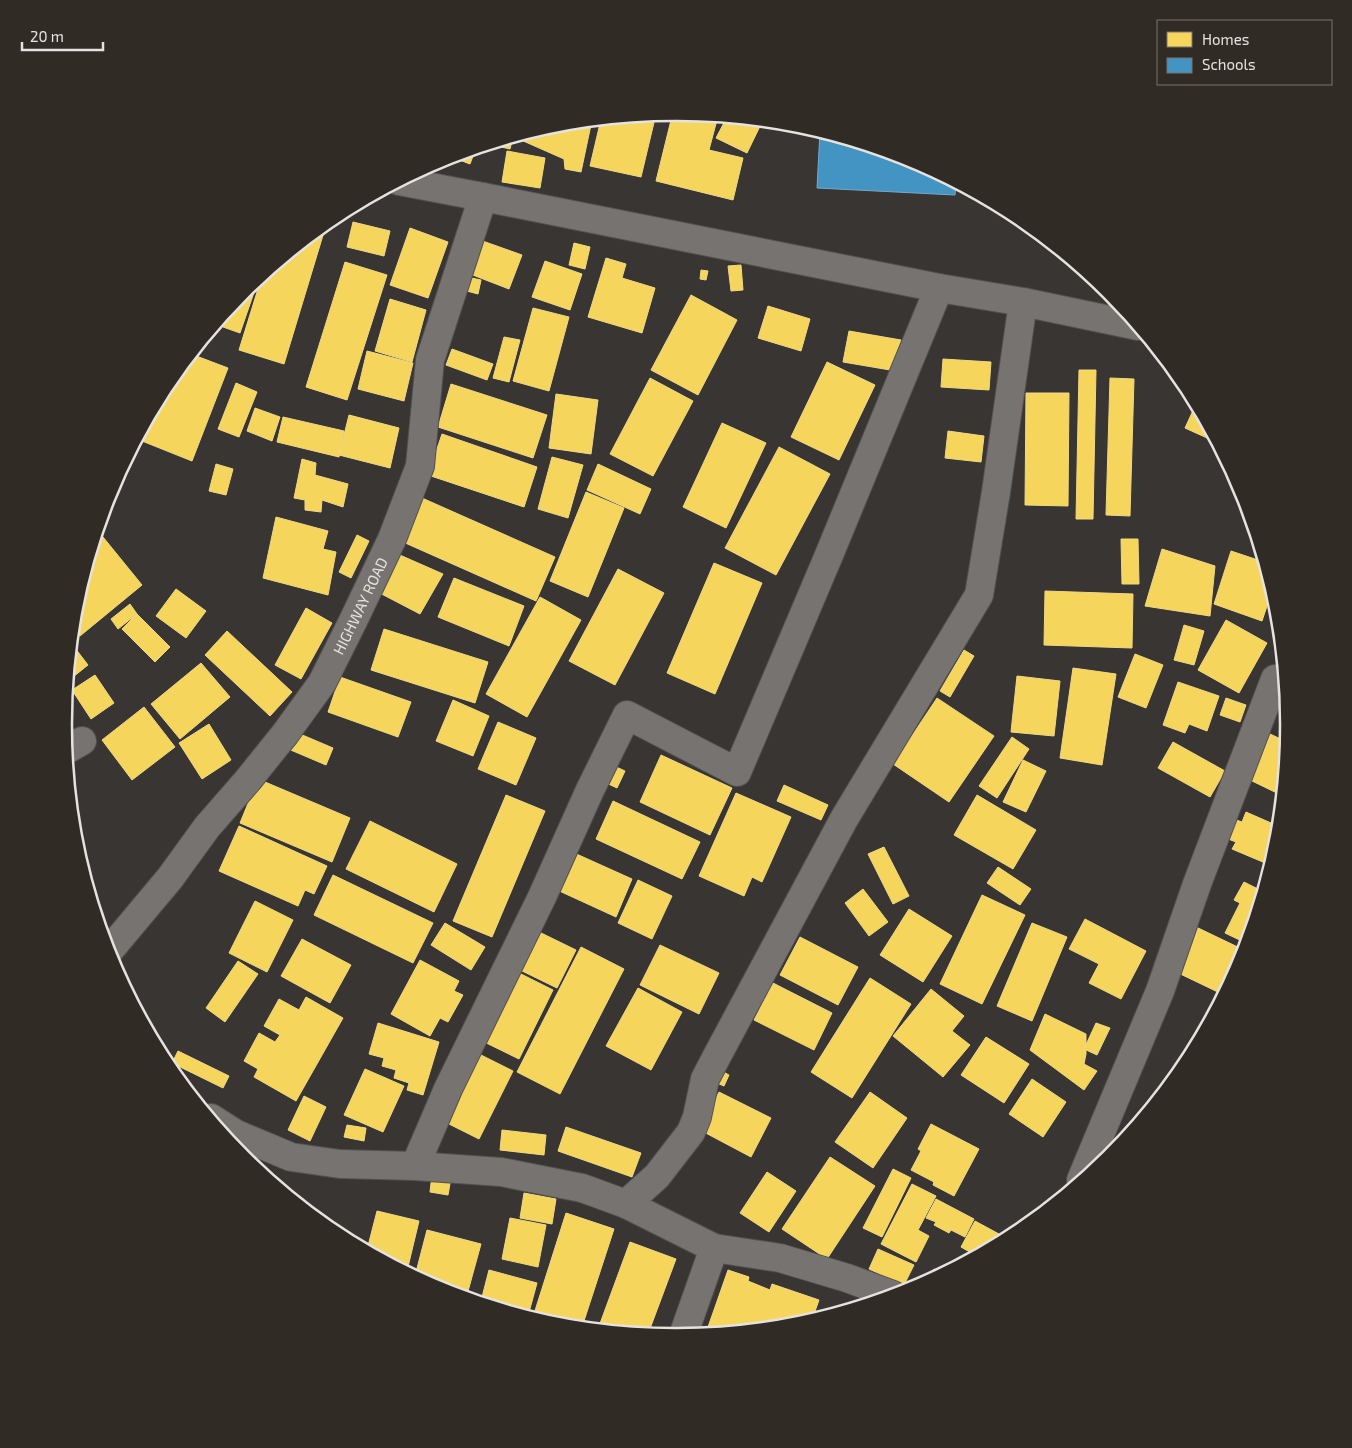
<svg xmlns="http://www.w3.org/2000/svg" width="1352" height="1448" font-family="'Exo 2',sans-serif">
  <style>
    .homes { fill: #f6d55c; stroke: #f1d983 }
    .schools { fill: #4393c3; stroke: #74abcb }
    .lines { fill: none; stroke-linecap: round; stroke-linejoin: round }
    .street-casing { stroke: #53514f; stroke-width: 30 }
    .street { stroke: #767371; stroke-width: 28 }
    .labels { text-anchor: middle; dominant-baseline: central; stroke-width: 5; stroke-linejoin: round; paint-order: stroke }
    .street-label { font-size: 15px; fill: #e6e2df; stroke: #312b26 }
    .rim { fill: none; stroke: #e6e2df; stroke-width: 2.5 }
  </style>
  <rect width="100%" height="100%" fill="#383533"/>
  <g class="homes">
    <path d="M673,112L718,116L709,150L743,158L733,200L656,181Z"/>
    <path d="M656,114L641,177L590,166L601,119Z"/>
    <path d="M727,117L763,120L747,153L716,138Z"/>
    <path d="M592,120L581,172L565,169L564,159L521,140L522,134L557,123Z"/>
    <path d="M513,137L510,149L488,144Z"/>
    <path d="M476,148L470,164L449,156Z"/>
    <path d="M507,151L545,158L540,188L502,182Z"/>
    <path d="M327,222L284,364L239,350L262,276Z"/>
    <path d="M353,222L390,231L384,256L347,247Z"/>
    <path d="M410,228L448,242L428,298L390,285Z"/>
    <path d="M477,239L522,255L509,289L465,272Z"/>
    <path d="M574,243L590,247L585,269L569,265Z"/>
    <path d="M606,258L626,264L622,278L655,288L642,333L588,317Z"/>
    <path d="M545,261L582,274L570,310L532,297Z"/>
    <path d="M345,262L387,275L347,400L306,387Z"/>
    <path d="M741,265L743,290L731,291L728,266Z"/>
    <path d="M701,270L708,271L706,280L700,279Z"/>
    <path d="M467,277L481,280L478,294L463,290Z"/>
    <path d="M259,278L240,333L223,327L230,308L243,291Z"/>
    <path d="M691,295L737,320L698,395L651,370Z"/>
    <path d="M390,299L426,310L412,362L375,351Z"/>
    <path d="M768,306L810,319L801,351L758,338Z"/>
    <path d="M533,308L569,317L549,391L513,381Z"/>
    <path d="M849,331L901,340L896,371L843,362Z"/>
    <path d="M504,337L520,340L509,382L493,378Z"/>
    <path d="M452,349L493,364L487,380L446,365Z"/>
    <path d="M367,351L413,363L404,401L358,389Z"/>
    <path d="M191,354L228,368L192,461L142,441L158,400L167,384Z"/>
    <path d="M943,359L991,362L989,390L941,387Z"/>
    <path d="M827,362L875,385L839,460L791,437Z"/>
    <path d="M1079,370H1096L1093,519H1076Z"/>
    <path d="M650,378L693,401L653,476L610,454Z"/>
    <path d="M1110,378L1134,379L1130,516L1106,515Z"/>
    <path d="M236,383L257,392L239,437L218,429Z"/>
    <path d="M451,384L547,415L533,458L438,427Z"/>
    <path d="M1026,393H1069L1068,506L1025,505Z"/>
    <path d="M556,394L598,400L591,454L549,448Z"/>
    <path d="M1196,404L1203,418L1216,442L1185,428Z"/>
    <path d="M255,408L280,417L272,441L247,431Z"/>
    <path d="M349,415L399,428L390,468L339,455Z"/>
    <path d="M283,417L344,431L339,457L277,442Z"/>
    <path d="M722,423L766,443L726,528L683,507Z"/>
    <path d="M948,431L984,436L981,462L945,458Z"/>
    <path d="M442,434L537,467L524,507L428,475Z"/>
    <path d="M779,447L830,474L776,575L725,548Z"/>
    <path d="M552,457L583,465L568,518L538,509Z"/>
    <path d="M302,459L316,463L315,475L348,484L343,507L322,500L321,512L305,510V500L294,498Z"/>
    <path d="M216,464L233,469L226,495L209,491Z"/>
    <path d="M598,464L651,489L640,514L587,490Z"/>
    <path d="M586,492L624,508L588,597L550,581Z"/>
    <path d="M422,498L555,557L536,601L403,542Z"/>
    <path d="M276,517L328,531L323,549L336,552L328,595L263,578Z"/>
    <path d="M357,535L369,541L351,578L339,572Z"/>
    <path d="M103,537L142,585L80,636L73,627L76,604L94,543Z"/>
    <path d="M1121,539H1138L1139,584H1122Z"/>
    <path d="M1162,549L1215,566L1210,616L1145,606Z"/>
    <path d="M1231,551L1264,562L1272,591L1262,621L1214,604Z"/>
    <path d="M393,552L443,574L420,614L372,589Z"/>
    <path d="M714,563L762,583L715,694L667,673Z"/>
    <path d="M618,569L664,593L615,685L569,661Z"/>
    <path d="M454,578L524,606L509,646L438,617Z"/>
    <path d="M176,589L206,611L186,638L156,616Z"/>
    <path d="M1045,591L1133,594L1132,648L1044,645Z"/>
    <path d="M540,597L581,620L527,717L486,694Z"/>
    <path d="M130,604L137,614L118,629L111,619Z"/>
    <path d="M306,608L332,623L301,679L275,665Z"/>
    <path d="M137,614L170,647L155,662L122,629Z"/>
    <path d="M1226,620L1267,643L1239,693L1198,670Z"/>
    <path d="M1184,625L1204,631L1194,665L1174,660Z"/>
    <path d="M384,629L488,662L475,703L371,670Z"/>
    <path d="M227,631L292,692L270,716L205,655Z"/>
    <path d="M75,648L88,665L68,681L71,652Z"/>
    <path d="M964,650L974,656L950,697L940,691Z"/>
    <path d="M1135,654L1163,665L1146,708L1118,697Z"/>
    <path d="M201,663L230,697L180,739L151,704Z"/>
    <path d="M1073,668L1116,674L1102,765L1060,758Z"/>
    <path d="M95,675L114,703L91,719L72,690Z"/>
    <path d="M1017,676L1060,681L1054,736L1011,732Z"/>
    <path d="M340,677L411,702L398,737L328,712Z"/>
    <path d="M1178,682L1219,696L1207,731L1189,724L1185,733L1163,725Z"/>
    <path d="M937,698L994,736L949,802L893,764Z"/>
    <path d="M1226,698L1246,705L1240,722L1220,715Z"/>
    <path d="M453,700L489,716L473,756L436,741Z"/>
    <path d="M144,707L175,747L132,780L102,740Z"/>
    <path d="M498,722L536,738L516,785L478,769Z"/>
    <path d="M209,724L231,760L202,779L179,743Z"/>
    <path d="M293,731L333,748L326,765L286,748Z"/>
    <path d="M1270,734L1287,742L1281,795L1248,779Z"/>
    <path d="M1012,737L1029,749L997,798L979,786Z"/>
    <path d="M1173,742L1225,771L1210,797L1158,768Z"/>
    <path d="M661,755L732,788L710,835L640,802Z"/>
    <path d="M1023,760L1046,771L1026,812L1003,802Z"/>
    <path d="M610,764L625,771L617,788L602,781Z"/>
    <path d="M258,779L350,818L332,862L240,823Z"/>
    <path d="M784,785L828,805L821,820L777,801Z"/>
    <path d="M736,793L791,817L762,882L752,877L744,896L699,876Z"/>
    <path d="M506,795L545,811L492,937L453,921Z"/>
    <path d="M977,795L1036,830L1013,869L954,835Z"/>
    <path d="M613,801L700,842L682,879L596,839Z"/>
    <path d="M1246,812L1278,826L1276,844L1270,865L1232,849L1236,842L1223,837L1231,818L1242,822Z"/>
    <path d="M370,821L457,864L434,912L346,869Z"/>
    <path d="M239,826L327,866L314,894L305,890L298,906L219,871Z"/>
    <path d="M884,847L909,896L893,904L868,854Z"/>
    <path d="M572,852L632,879L616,917L555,889Z"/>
    <path d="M998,867L1031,889L1020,905L987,883Z"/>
    <path d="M333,875L433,923L413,963L314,915Z"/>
    <path d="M638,880L672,896L652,939L618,923Z"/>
    <path d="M1244,882L1262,891L1246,943L1225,933L1240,903L1234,900Z"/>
    <path d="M863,889L888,922L869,936L845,903Z"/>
    <path d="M982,895L1025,915L982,1004L940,984Z"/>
    <path d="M255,901L293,920L267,972L229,953Z"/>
    <path d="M909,909L952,936L923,982L880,955Z"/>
    <path d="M1085,919L1146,951L1121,999L1089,983L1099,964L1069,949Z"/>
    <path d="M445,923L485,947L471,970L431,945Z"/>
    <path d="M1032,923L1067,937L1032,1021L997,1006Z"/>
    <path d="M1194,926L1244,950L1242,959L1222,994L1172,970Z"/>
    <path d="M535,930L576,950L557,988L516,968Z"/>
    <path d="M800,937L858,967L838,1005L780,975Z"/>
    <path d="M302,939L351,965L330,1003L281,976Z"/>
    <path d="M660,945L719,973L699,1014L640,985Z"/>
    <path d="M581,947L624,969L560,1094L517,1072Z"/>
    <path d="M420,960L459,981L454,991L463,995L448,1022L440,1018L430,1036L391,1014Z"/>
    <path d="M238,961L258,974L225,1022L206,1008Z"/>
    <path d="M511,969L553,990L519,1059L476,1038Z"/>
    <path d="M870,978L911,1004L852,1098L811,1072Z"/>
    <path d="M773,983L832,1013L814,1050L754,1020Z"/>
    <path d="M638,988L682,1012L651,1070L606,1046Z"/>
    <path d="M931,989L964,1016L952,1031L970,1045L943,1077L893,1036Z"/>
    <path d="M306,997L343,1018L296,1101L254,1077L258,1069L244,1061L259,1033L275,1042L280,1035L264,1026L279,999L299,1010Z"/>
    <path d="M1045,1014L1086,1034V1054L1084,1064L1097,1071L1084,1090L1030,1050Z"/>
    <path d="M378,1023L439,1042L423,1095L407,1090L409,1083L394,1078L396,1070L382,1066L384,1058L369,1054Z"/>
    <path d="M1096,1023L1110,1028L1097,1055L1084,1049Z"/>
    <path d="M986,1037L1029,1064L1004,1103L961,1075Z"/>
    <path d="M178,1051L229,1076L223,1088L172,1063Z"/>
    <path d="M473,1051L513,1071L479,1139L439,1119Z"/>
    <path d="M365,1069L404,1086L383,1132L344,1115Z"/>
    <path d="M718,1069L729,1075L724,1086L712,1081Z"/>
    <path d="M1032,1079L1066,1102L1043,1137L1009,1114Z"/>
    <path d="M719,1092L771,1118L751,1157L700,1130Z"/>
    <path d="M870,1092L907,1118L873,1168L835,1142Z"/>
    <path d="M304,1096L326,1107L310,1141L288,1130Z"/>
    <path d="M931,1124L979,1149L954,1196L933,1185L934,1182L911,1170L921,1151L918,1149Z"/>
    <path d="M347,1125L366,1128L364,1141L344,1137Z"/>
    <path d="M566,1127L641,1153L632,1177L558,1151Z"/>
    <path d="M502,1130L546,1135L544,1155L500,1150Z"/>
    <path d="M830,1157L875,1186L827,1259L782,1229Z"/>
    <path d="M893,1169L911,1178L882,1237L863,1228Z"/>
    <path d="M767,1172L796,1191L769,1232L740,1213Z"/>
    <path d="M432,1175L451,1178L448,1195L430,1192Z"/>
    <path d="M912,1184L936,1196L918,1230L929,1236L916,1262L881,1244Z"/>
    <path d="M524,1193L556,1199L552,1224L520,1218Z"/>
    <path d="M936,1199L974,1219L965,1237L951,1230L949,1233L934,1225L936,1222L926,1218Z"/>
    <path d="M377,1211L419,1221L407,1271L367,1250Z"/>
    <path d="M566,1213L614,1229L582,1327L556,1324L533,1317Z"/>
    <path d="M510,1218L546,1225L538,1267L502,1259Z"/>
    <path d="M975,1221L999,1234L992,1246L975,1255L961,1247Z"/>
    <path d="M427,1230L481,1244L467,1295L435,1286L415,1276Z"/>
    <path d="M630,1242L676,1259L648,1334L598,1329Z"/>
    <path d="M878,1249L914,1265L904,1285L869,1269Z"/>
    <path d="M934,1269L941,1273L924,1282Z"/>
    <path d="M489,1270L537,1283L528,1316L481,1301Z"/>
    <path d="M728,1270L749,1277L748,1281L770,1290L772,1284L819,1300L812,1320L795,1325L721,1332L708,1327Z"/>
  </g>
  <path class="schools" d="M820,131L911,158L956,183L955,195L817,188Z"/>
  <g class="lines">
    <defs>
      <g id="street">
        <path d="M399,181L483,197L939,288L1023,302L1138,326"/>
        <path d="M66,750L82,741"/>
        <path id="s1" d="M108,952L170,878L207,827L248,780L285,734L322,683L354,619L392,539L420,466L430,360L483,197"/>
        <path d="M211,1118L236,1134L291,1157L340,1164L415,1166L501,1172L582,1188L626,1204L714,1248L780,1258L847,1278L893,1295"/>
        <path d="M415,1166L448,1089L542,897L590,790L627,715L737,772L829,555L939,288"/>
        <path d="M1081,1180L1160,991L1197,884L1275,679"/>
        <path d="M626,1204L657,1176L691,1132L697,1117L705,1079L717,1056L844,819L979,595L996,492L1023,302"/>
        <path d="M683,1336L714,1248"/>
      </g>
    </defs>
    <use href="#street" class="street-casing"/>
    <use href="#street" class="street"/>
  </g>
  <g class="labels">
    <g class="street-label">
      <text stroke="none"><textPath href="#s1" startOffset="430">HIGHWAY ROAD</textPath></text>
    </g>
  </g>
  <path d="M0 0H1352V1448H0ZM675 121H677A603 603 0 0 1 1280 724V725A603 603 0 0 1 677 1328H675A603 603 0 0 1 72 725V724A603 603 0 0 1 675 121Z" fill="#312b26" fill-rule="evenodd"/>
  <path class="rim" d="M675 121H677A603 603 0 0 1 1280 724V725A603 603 0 0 1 677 1328H675A603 603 0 0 1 72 725V724A603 603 0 0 1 675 121Z"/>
  <rect x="1157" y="20" width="175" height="65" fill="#312b26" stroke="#797470"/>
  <rect x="1167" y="32" width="25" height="15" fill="#f6d55c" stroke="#797470"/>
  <text x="1202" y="45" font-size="15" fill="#e6e2df">Homes</text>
  <rect x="1167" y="58" width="25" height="15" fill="#4393c3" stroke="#797470"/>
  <text x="1202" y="70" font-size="15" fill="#e6e2df">Schools</text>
  <path d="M22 42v8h81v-8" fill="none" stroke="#e6e2df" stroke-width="2.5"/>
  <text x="30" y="42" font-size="15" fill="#e6e2df" stroke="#312b26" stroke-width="4" paint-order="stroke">20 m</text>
</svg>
